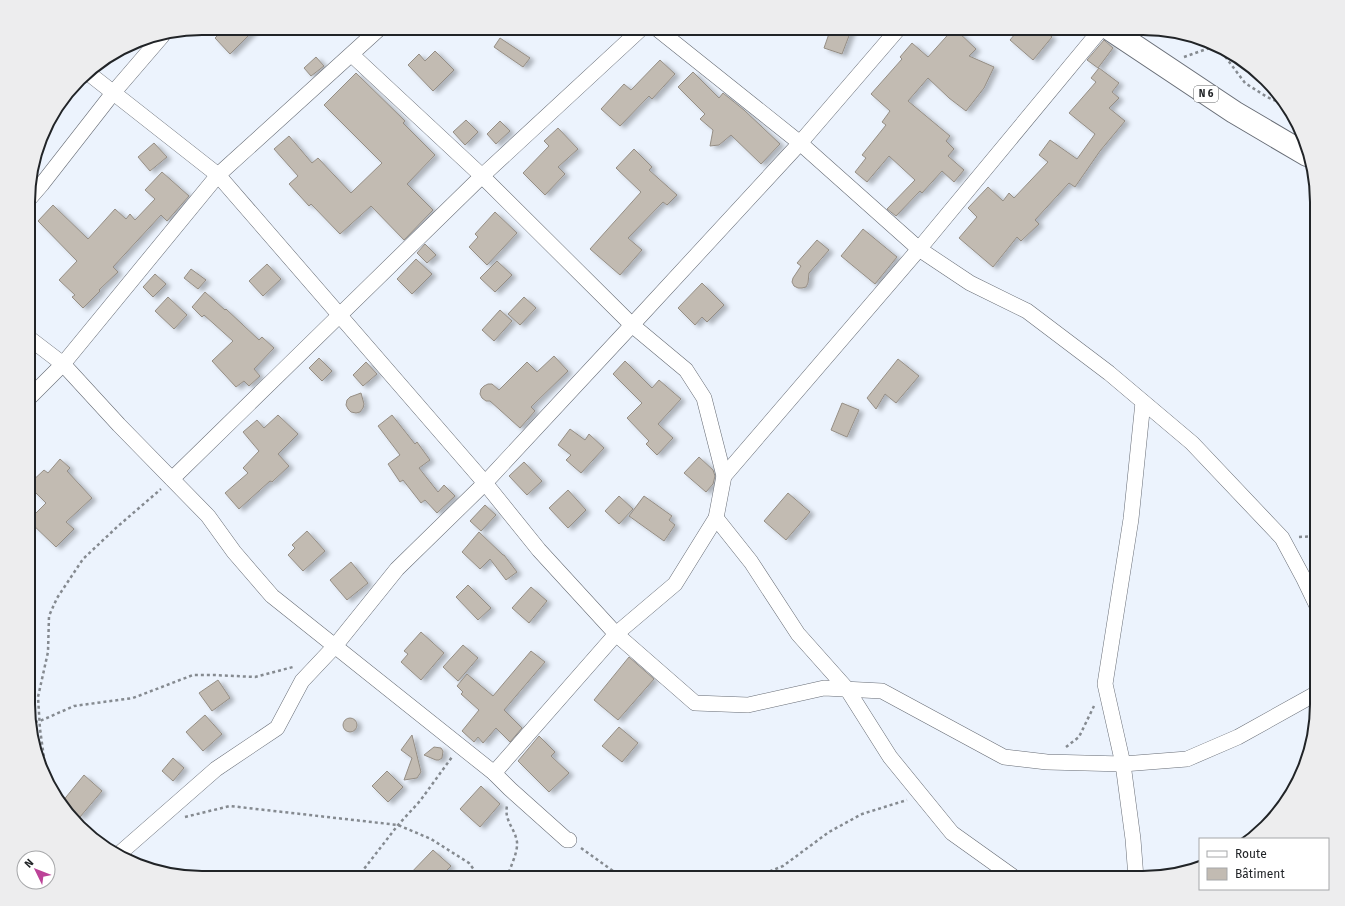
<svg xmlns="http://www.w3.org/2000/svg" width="1345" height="906" font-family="'Fira Sans',sans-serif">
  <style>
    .building { fill: #c2bbb2; stroke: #958e85; filter: url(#shadow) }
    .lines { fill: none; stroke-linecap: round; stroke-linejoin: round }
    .street-casing { stroke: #676c75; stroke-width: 16 }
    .primary-casing { stroke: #676c75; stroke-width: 24 }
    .path { stroke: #858a90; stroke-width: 2.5; stroke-dasharray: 3 3; stroke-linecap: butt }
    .street { stroke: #fff; stroke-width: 15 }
    .primary { stroke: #fff; stroke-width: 22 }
    .labels { text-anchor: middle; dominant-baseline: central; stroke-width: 4; stroke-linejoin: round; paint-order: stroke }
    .shield { fill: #fff; stroke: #646668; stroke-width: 1 }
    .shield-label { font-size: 10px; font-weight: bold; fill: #212427 }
    .rim { fill: none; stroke: #212427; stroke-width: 2 }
  </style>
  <defs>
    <filter id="shadow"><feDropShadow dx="4.5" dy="2.5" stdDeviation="2" flood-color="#0004"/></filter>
  </defs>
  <rect width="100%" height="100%" fill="#ecf3fd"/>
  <g class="building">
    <path d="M225,28H256L230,54L215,38Z"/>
    <path d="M831,28H852L842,54L824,48Z"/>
    <path d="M954,28L976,49L969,56L994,67L984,88L966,111L949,98L928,78L908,101L950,136L946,141L954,149L948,156L964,170L954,182L942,171L922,193L920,191L896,216L887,209L915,180L889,156L867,182L855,172L866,158L862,155L886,125L882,122L890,111L871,94L902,59L900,57L912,43L928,57Z"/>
    <path d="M1020,28H1042L1052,37L1033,60L1010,40Z"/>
    <path d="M500,38L530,58L523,67L494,47Z"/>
    <path d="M1104,40L1113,48L1098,68L1087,60Z"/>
    <path d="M435,51L454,70L433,91L408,65L419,54L425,61Z"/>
    <path d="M316,57L324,66L311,76L304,68Z"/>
    <path d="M660,60L675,74L652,99L649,96L620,126L601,109L624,84L631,90Z"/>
    <path d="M1099,68L1119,83L1112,92L1119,98L1109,108L1125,121L1100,151L1075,187L1069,183L1035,220L1039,224L1021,241L1017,237L993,267L959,238L977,217L968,208L988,187L1003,201L1009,193L1014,198L1048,162L1039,155L1050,140L1077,159L1095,134L1069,113L1096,82L1091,78Z"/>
    <path d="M693,72L719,98L723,93L744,110L780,144L761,164L731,135L719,145L710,146L713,130L700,119L705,114L678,87Z"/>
    <path d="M356,73L405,121L403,123L435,155L407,184L433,210L404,240L371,206L340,234L311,204L309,206L289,184L298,176L274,149L289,136L312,163L318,158L351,193L382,163L324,105Z"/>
    <path d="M466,120L478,132L465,145L453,132Z"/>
    <path d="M500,121L510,131L496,144L487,134Z"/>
    <path d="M558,128L578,149L558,167L565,174L545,195L523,173L549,146L544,141Z"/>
    <path d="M154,143L167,157L150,171L138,157Z"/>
    <path d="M634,149L652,167L649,170L677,195L667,205L663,202L628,238L642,250L620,275L590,249L641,192L616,168Z"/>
    <path d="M162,172L189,196L167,221L161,215L113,267L118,272L99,290L100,291L83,308L72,297L75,295L59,280L77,261L38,221L53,205L88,239L115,209L126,219L130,214L135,220L155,199L145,190Z"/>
    <path d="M495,212L517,233L487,265L469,247L478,237L475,234Z"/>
    <path d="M863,229L897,257L875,284L841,256Z"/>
    <path d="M817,240L829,250L809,273L808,283L806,287L802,288H798L794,286L792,282L793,278L801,266L797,263Z"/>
    <path d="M425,244L436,255L427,263L417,253Z"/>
    <path d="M416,259L432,274L412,294L397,279Z"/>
    <path d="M497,261L512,275L495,292L480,278Z"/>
    <path d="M267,264L281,279L263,296L249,281Z"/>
    <path d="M191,269L206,280L198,289L184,278Z"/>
    <path d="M155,274L166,284L153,297L143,287Z"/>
    <path d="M702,283L724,305L707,322L702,317L695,325L678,308Z"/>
    <path d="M205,292L225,310L226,309L259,340L262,337L274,348L254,369L260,376L249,386L244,381L236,387L212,361L233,341L204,315L202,317L192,307Z"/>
    <path d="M168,297L187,315L174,329L155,311Z"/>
    <path d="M524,297L536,308L520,325L508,314Z"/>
    <path d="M500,310L512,321L494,341L482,330Z"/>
    <path d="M554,356L568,371L531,407L535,411L520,428L490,401H486L482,398L480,394L481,389L484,386L488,384H492L499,390L527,362L537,372Z"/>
    <path d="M319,358L332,371L322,381L309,368Z"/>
    <path d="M898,359L919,376L896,403L885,394L876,409L867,398Z"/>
    <path d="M625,361L652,388L659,380L681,399L658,424L673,438L657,455L646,444L649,441L627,418L642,403L613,374Z"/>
    <path d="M366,362L377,374L363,386L353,375Z"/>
    <path d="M361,393L364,404L363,408L360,412L356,413L351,412L348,409L346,405L347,400L350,397Z"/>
    <path d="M842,403L859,410L847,437L831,430Z"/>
    <path d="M278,415L298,434L278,454L289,466L272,482L270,481L239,509L225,493L248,473L243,468L259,451L243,432L257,420L264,428Z"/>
    <path d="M392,415L415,444L417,442L430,460L419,468L438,492L444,485L455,496L437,513L425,500L421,503L403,480L400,482L388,464L400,455L378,426Z"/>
    <path d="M570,429L585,440L589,434L604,448L581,473L566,460L571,455L558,445Z"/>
    <path d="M699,457L713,470L715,476L713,484L706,492L684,473Z"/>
    <path d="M60,459L70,468L67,471L92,498L66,522L74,529L56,547L29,521V520L46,503L29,486V484L44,470L48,473Z"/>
    <path d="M524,462L542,481L527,495L509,476Z"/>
    <path d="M568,490L586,510L568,528L549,508Z"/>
    <path d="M788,493L810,512L786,540L764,521Z"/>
    <path d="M619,496L633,509L619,524L605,511Z"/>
    <path d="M644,496L672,516L669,520L675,525L664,541L629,516Z"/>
    <path d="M485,505L496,515L481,531L470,521Z"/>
    <path d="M307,531L325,551L303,571L288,555L295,548L292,545Z"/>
    <path d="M479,532L503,555H504L517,572L506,580L490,559L480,569L462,552Z"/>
    <path d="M351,562L368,583L347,600L330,580Z"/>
    <path d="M468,585L491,608L478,620L456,597Z"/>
    <path d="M531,587L547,601L529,623L512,608Z"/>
    <path d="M421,632L444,653L421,680L401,662L408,654L404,651Z"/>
    <path d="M463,645L478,658L458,681L443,667Z"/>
    <path d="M531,651L545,662L504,710L522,728L510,742L496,728L483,743L478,737L474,742L462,731L479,710L461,694L463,692L457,686L467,674L493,696Z"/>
    <path d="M629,657L654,679L618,720L594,700Z"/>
    <path d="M218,680L230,698L212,711L199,693Z"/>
    <path d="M205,715L222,734L203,751L186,732Z"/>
    <circle cx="350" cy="725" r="7"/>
    <path d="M619,727L638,743L622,762L602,746Z"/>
    <path d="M412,735L421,772L417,778L404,780L412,758L401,750Z"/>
    <path d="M539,736L555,752L551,756L569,773L549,792L518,761Z"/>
    <path d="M434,747L441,748L443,751L442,758L439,760H436L424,755Z"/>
    <path d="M173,758L184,768L173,781L162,771Z"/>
    <path d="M387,771L403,787L388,802L372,786Z"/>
    <path d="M84,775L102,791L80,817L62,802Z"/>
    <path d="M481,786L500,804L480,827L460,809Z"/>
    <path d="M433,850L451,866L439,878H406Z"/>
  </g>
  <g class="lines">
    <defs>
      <g id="street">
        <path d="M656,28L800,143L919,249L970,283L1027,311L1109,373L1192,443L1282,538L1304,579L1317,606"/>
        <path d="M352,55L482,176L632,325L686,370L704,398L724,476"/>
        <path d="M87,72L218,175L485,483L539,550L616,634L695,703L748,705L824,688L882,691L1004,757L1047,762L1123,764L1187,759L1238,737L1317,693"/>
        <path d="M29,199L42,184L113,93L162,36"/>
        <path d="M29,338L63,364L119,425L208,516L234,552L272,596L494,773L510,789L567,840H569"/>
        <path d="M29,398L63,364L218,175L380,28"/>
        <path d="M172,479L482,176L642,28"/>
        <path d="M716,518L751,562L798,634L847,689L890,757L952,833L1015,878"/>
        <path d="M494,773L616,634L675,584L716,518L724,476L919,249L1102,28"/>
        <path d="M119,854L216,769L277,728L302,681L335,646L397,569L485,483L632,325L800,143L899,28"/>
        <path d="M1136,878L1133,839L1123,764L1105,684L1131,519L1143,402"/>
      </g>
      <path id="primary" d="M1108,28L1234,112L1307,155"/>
    </defs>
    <use href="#street" class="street-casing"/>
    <use href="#primary" class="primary-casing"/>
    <g class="path">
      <path d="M1218,47L1245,83L1267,97L1281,103"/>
      <path d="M1184,57L1215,46"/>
      <path d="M1299,537L1317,536"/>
      <path d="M29,723L40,721L74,706L133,698L193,675H214L255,677L293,667"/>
      <path d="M1066,747L1079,737L1094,706"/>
      <path d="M42,762L44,758L40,729L38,697L48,652L49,616L57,598L83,559L117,527L161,489"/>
      <path d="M185,817L230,806L398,825L431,839L469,863L480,878"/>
      <path d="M581,848L623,878"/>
      <path d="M357,878L398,825L420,801L452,757"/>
      <path d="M507,878C510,867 518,853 517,842C515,828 504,821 507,806"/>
      <path d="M753,878L783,866L829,832L862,814L907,800"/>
    </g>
    <use href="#street" class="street"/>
    <use href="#primary" class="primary"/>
  </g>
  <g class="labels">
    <rect class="shield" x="1194" y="86" width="24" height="16" rx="3"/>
    <g class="shield-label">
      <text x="1206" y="94">N 6</text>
    </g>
  </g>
  <path d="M0 0H1345V906H0ZM202 35H1143A167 167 0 0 1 1310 202V704A167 167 0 0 1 1143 871H202A167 167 0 0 1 35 704V202A167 167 0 0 1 202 35Z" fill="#ededee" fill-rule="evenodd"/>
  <path class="rim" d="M202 35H1143A167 167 0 0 1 1310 202V704A167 167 0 0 1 1143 871H202A167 167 0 0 1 35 704V202A167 167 0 0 1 202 35Z"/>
  <rect x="1199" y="838" width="130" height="52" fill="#ffffff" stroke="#a6a7a9"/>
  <rect x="1207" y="851" width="20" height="6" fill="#ffffff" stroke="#a6a7a9"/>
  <text x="1235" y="858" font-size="12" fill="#212427">Route</text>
  <rect x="1207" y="868" width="20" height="12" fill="#c2bbb2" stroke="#a6a7a9"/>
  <text x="1235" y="878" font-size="12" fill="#212427">Bâtiment</text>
  <g transform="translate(36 870) rotate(313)"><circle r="19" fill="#ffffff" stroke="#a6a7a9"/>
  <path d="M0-3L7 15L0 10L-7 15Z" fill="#bc4398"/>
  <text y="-6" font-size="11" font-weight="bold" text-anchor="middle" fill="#212427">N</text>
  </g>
</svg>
